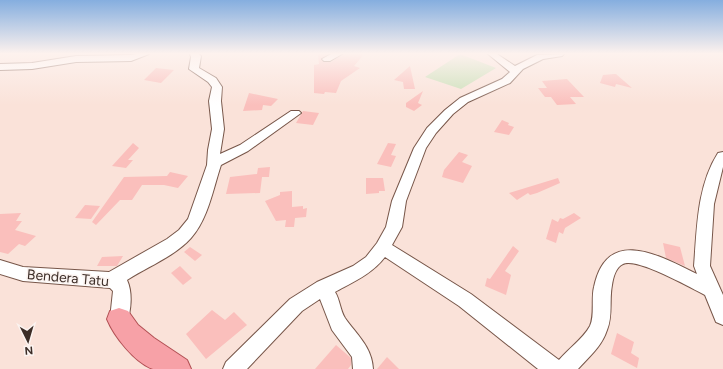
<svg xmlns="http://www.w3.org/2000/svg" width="723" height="369" font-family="Figtree,sans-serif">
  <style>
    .green { fill: #c8dfb6 }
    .building { fill: #fabfbc }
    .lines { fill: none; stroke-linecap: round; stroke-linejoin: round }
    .minor-casing { stroke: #775649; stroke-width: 2 }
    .major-casing { stroke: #b25054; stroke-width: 2 }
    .minor { fill: #fff; fill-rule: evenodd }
    .major { fill: #f7a1a7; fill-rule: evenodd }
    .labels { text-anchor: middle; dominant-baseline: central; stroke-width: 3; stroke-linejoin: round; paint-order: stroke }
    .near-street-label { font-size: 14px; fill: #3b2c26; stroke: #fbf3f0 }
  </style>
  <rect width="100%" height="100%" fill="#fae2d9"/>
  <path class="green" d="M460,54L496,68L461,89L425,77Z"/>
  <g class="building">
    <path d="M318,54H329L321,59L324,62H331L343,54H364L354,66L360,68L341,81L336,93L325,92L324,94L314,93V65L319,64Z"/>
    <path d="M410,66L415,89H404L403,82L394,80Z"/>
    <path d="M156,68L174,70L161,83L144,80Z"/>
    <path d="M614,74H616L632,88L616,84L615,87L600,83L603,75Z"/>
    <path d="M567,79L584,97H570L576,104L557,105L551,97H545L538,88H547L542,81Z"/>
    <path d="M423,91L418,103L422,105L414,111L406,107V103Z"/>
    <path d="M249,93L278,99L271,106L263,105L262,110L243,111Z"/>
    <path d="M303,111L319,113L313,125L296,123Z"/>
    <path d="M502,120L509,123L508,125L514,127L509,135L494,132Z"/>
    <path d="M133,143L139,148L128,160H133L126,168L112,166Z"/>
    <path d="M388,143L396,144L391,155L396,156L391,167L377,164Z"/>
    <path d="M459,152L468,155L462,162L472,166L463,183L442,177L444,170Z"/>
    <path d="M270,167L269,177H262L260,193L226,194L230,177L257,174L258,168Z"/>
    <path d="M170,172L188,176L178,188L164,185H142L132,200H120L96,225L92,222L124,177L167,176Z"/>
    <path d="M366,178H383L385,191H379V193L366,194Z"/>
    <path d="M558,178L560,183L537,193L530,195L528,193L517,200L509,193Z"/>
    <path d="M292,191V207L303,206V209L307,208L306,217L295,218L294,227H285L286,220L276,221L265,201L280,195V192Z"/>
    <path d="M85,205L100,206L91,219L75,218Z"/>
    <path d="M21,213L16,221H22L15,230L36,236L25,246L19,244L8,254L0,252V214Z"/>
    <path d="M574,213L581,218L565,228L563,234L559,232L556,243L546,239L552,219L558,222L560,218L563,219Z"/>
    <path d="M663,243L680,247L685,266L666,258Z"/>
    <path d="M513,246L519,251L505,271L511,275L506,295L485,286L487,278L490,279Z"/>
    <path d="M190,247L202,255L195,261L184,252Z"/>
    <path d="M123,256L117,266H97L102,257Z"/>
    <path d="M180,266L192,278L183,285L171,273Z"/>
    <path d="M212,310L225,320L234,312L247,325L206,359L186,334Z"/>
    <path d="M617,333L634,342L631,353L639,358L637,368L611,354Z"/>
    <path d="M336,345L351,358V365L348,369H315Z"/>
    <path d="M387,357L399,369H377Z"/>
  </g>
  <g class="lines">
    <defs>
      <g id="minor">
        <path d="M136,54H149L131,61L76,62L32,69L0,70V64L32,63L76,56L130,55Z"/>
        <path d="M190,54H199L201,56L199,68L216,78L222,87L221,101L224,129L220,154L240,145L291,111H299L301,113L248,151L221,165C213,189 208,219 191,238C175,256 147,267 127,280C133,293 131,312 126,325L119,328L112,325L110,319L113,291L110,288L23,281L0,274V260L23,267L109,272L167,239L179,230L188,219L207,165L208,150L212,129L209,101L212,87L208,82L189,69L191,57Z"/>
        <path d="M331,54H342L330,61H324L322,59Z"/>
        <path d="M488,54H497L515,66L537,55L564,54L562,56L543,59L523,69L510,83L468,102L453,114L436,133L426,148L406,201L402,227L392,245L471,294L559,360C568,349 583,339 590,326C595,315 591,299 594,287C607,225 660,256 697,274L694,266C697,228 697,186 718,153L723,152V167L714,204L710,266L723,295V325L716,322L705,295C691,288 637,257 623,264C616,267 613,278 612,285C609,300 613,316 607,330C602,346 589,357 578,369H538L459,306L385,257C372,274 353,282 335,292C340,300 340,310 345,318C357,335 372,347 373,369H353L352,357L332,330L320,299L302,311L247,369H223L226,362L290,299L317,282L353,266L366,257L377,243L386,227L392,201L414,148L427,128L445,110L460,98L502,79L510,72Z"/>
      </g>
      <path id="major" d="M119,308L128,311L138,325L154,338L187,360L191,369C182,369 162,369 153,369C135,363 114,336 107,319L110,311Z"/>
    </defs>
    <use href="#minor" class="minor-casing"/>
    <use href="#major" class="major-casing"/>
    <use href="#minor" class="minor"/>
    <use href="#major" class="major"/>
  </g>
  <linearGradient id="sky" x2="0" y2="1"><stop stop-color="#85aedf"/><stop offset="0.51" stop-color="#fdf2ee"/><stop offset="1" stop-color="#fdf2ee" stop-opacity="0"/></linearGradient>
  <rect width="723" height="105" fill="url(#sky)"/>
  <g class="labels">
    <g class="near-street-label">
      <text transform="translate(68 278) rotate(5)">Bendera Tatu</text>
    </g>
  </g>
  <g transform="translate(28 341) rotate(175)" stroke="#fbf3f0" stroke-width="3" paint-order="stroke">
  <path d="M0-3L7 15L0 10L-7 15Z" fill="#3b2c26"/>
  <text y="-6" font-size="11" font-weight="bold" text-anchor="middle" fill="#3b2c26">N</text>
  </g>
</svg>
